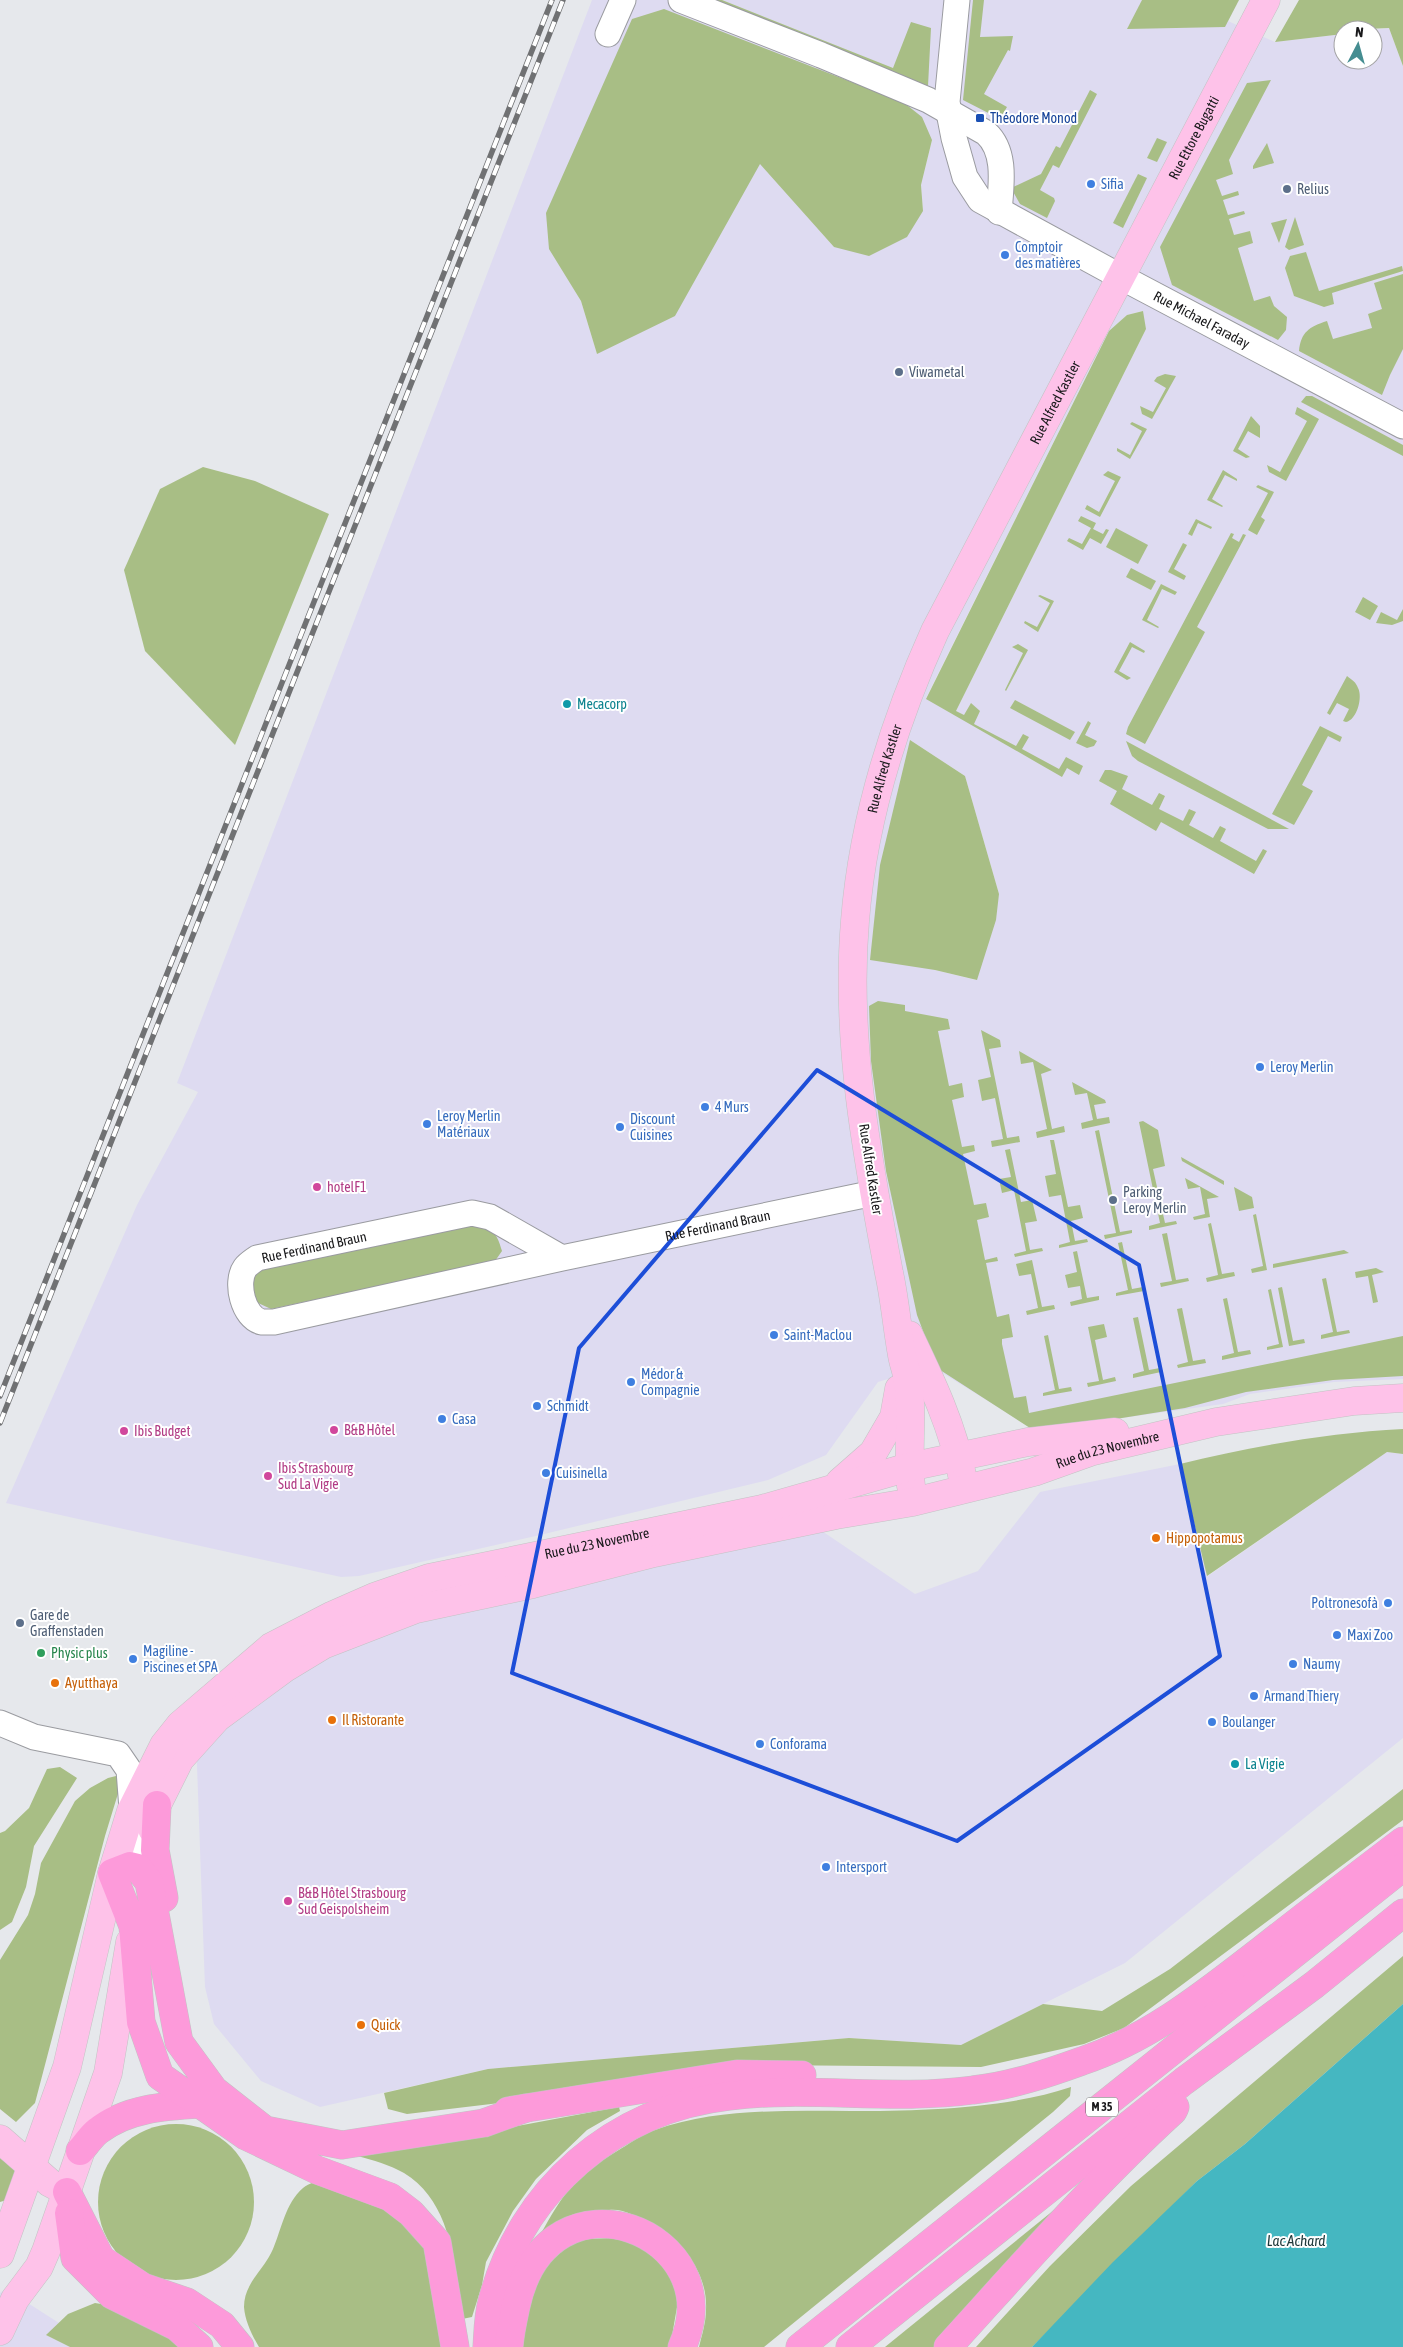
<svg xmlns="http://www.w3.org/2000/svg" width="1403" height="2347" font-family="'Asap Condensed',sans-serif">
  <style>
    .commercial { fill: #dedbf1; fill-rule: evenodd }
    .green { fill: #a8be85 }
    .water { fill: #45b7c1 }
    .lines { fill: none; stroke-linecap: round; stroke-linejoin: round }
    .minor-casing { stroke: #9a9ba0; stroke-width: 27 }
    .major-casing { stroke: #c3c3c4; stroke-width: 29 }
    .highway-casing { stroke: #c3c3c4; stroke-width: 29 }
    .minor { stroke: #fff; stroke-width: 25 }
    .major { stroke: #fec2e9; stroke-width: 28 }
    .highway { stroke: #fd9ada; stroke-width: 28 }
    .rail-casing { stroke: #707173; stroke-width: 5.5 }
    .rail { stroke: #fff; stroke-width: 4; stroke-dasharray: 11; stroke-linecap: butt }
    .marked { fill: none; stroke: #1d4ed8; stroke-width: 4; stroke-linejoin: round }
    .transit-dot { fill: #1a4fb4; stroke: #fff; stroke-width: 2 }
    .shop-dot { fill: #3f7fe0; stroke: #fff; stroke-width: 2 }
    .service-dot { fill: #5c6f8a; stroke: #fff; stroke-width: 2 }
    .culture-dot { fill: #0f9aa8; stroke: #fff; stroke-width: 2 }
    .hotel-dot { fill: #d1479c; stroke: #fff; stroke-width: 2 }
    .food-dot { fill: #e8710a; stroke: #fff; stroke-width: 2 }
    .leisure-dot { fill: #2e9e5b; stroke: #fff; stroke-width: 2 }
    .labels { text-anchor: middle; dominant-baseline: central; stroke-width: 4; stroke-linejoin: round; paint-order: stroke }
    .shield { fill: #fff; stroke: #5e5e5f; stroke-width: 1 }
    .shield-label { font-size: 12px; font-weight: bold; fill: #19191b }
    .transit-label { font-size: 14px; fill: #164399; stroke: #fff; text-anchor: start }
    .street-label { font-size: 14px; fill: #19191b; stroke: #fff }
    .shop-label { font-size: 14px; fill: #366cbe; stroke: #fff; text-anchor: start }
    .service-label { font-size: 14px; fill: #4e5e75; stroke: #fff; text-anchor: start }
    .culture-label { font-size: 14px; fill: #0d838f; stroke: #fff; text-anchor: start }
    .hotel-label { font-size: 14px; fill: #b23c85; stroke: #fff; text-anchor: start }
    .food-label { font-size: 14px; fill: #c56008; stroke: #fff; text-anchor: start }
    .leisure-label { font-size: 14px; fill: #27864d; stroke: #fff; text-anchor: start }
    .water-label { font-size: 15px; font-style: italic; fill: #213a3c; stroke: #fff }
  </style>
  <rect width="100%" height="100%" fill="#e6e8ec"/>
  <g class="commercial">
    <path d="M592,0H1239L1228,21L1275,42L1343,34V60H1373V30L1389,28L1403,66V1379L1334,1382L1250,1394L1223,1404L1035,1430L931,1366L878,1382L826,1455L768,1480L540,1535L359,1576L341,1577L6,1503L137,1205L198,1092L177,1083ZM903,102L932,140L921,185L923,211L834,247L760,163L597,354L581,301L550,249ZM1142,311L1146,329L954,715L926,698L1109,331L1127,315ZM910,740L965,776L999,894L976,980L935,970Z"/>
    <path d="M1387,1452L1403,1454V1738L1125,1963L961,2045L849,2038L488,2069L320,2107L261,2081L214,2024L205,1987L196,1738L312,1640L819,1529L915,1594L978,1571L1040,1492L1180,1464L1208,1576Z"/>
    <path d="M6,2289L59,2323L47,2335L70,2347H0V2293Z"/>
  </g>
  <g class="green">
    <path d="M706,0H722L893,68L911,22L931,28L928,86Z"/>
    <path d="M973,0H984L980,37L1013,36L1010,51L1008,50L984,94L1007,107L1000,119L963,100Z"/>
    <path d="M1142,0H1239L1225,27L1127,29Z"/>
    <path d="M1299,0H1403V66L1389,28L1343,30V34L1275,42Z"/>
    <path d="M664,9L903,102L922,117L932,140L921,185L923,211L907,237L869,256L834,247L760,164L675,316L597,354L581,301L549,249L546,213L632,19Z"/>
    <path d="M1271,80L1229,160L1233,174L1216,180L1222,196L1238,191L1239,195L1223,200L1228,215L1244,211L1245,214L1229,219L1234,235L1250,231L1253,243L1238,248L1254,301L1270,296L1274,306L1287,317L1286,330L1278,340L1172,285L1160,247L1247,83Z"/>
    <path d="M1090,90L1097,94L1059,168L1053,165L1040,190L1054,198L1055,201L1047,218L1020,204L1011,188L1041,174L1056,146L1060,148Z"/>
    <path d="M1157,138L1167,142L1157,162L1147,158Z"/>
    <path d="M1267,143L1274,163L1253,169V166Z"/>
    <path d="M1138,174L1147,178L1123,228L1113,223Z"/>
    <path d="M1295,217L1304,245L1289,250L1285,247Z"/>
    <path d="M1287,219L1279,243L1271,223Z"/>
    <path d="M1306,252L1319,291L1402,266L1403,271L1332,293L1334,304L1324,307L1294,296L1285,268L1290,256Z"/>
    <path d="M1403,274V349L1390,375L1382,395L1299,351C1301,332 1309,327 1327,321L1333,339L1372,328L1368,314L1382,309L1374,283Z"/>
    <path d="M1143,311L1146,329L956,711L964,715L971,703L980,711L974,724L1016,746L1023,734L1029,737L1022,749L1059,769L1066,757L1083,766L1079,775L1067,768L1062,777L926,699L1109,331L1127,315Z"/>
    <path d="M1165,374L1176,376L1152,419L1142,414L1140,406L1153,412L1166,388L1154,381L1157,377Z"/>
    <path d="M1306,396H1312L1403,445V456L1301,402Z"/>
    <path d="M1297,407L1319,419L1286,481L1269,472L1267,465L1280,472L1307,421L1295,414Z"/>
    <path d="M1251,416L1260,426V438L1248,431L1238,449L1250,457L1246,458L1233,451Z"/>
    <path d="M1132,422L1147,429L1130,459L1117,451V448L1130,455L1142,431L1130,424Z"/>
    <path d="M203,467L255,481L329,514L235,745L145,651L124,570L160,489Z"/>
    <path d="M1223,470L1237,479V481L1225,475L1212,499L1223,506L1222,507L1207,500Z"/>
    <path d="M1108,471L1121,477L1100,517L1085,509L1087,505L1099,512L1115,481L1103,475Z"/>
    <path d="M1258,485L1274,492L1261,517L1265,520L1257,535L1248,530L1268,493L1256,487Z"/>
    <path d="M1081,516L1096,523L1093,529L1103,534L1106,529L1109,530L1101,544L1090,538L1083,550L1067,541L1069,538L1082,544L1091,528L1078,521Z"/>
    <path d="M1196,519L1212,527L1211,529L1198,523L1192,536L1188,534Z"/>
    <path d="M1116,528L1148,545L1138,564L1106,547Z"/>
    <path d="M1231,533L1234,534L1232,538L1239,542L1243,534L1246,535L1197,627L1205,632L1145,744L1126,734L1128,727Z"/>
    <path d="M1183,543L1187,545L1174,569L1186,576L1184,580L1168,572Z"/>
    <path d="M1131,568L1156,581L1151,590L1126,577Z"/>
    <path d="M1161,584L1177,592L1175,595L1162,589L1147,620L1159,627L1158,628L1142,620Z"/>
    <path d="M1040,595L1054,601L1038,632L1024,623L1025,621L1037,627L1050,603L1038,596Z"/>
    <path d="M1363,597L1378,606L1370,620L1355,612Z"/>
    <path d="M1403,609V621L1392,625L1376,623L1381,612L1397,620Z"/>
    <path d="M1130,642L1145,651L1144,653L1132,647L1119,671L1131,678L1127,680L1114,672Z"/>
    <path d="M1018,644L1028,650L1006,691L1005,690L1023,653L1012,647Z"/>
    <path d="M1347,676C1352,680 1356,682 1358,688C1363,697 1357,720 1346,722L1343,721L1349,709L1337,703L1330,715L1327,713Z"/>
    <path d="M1015,700L1075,732L1070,740L1010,708Z"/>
    <path d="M1088,721L1091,723L1085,735L1097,741L1094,746L1087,748L1076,743Z"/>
    <path d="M1320,726L1342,737L1340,742L1328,736L1302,785L1313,791L1294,825L1272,814Z"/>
    <path d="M910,740L965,776L999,894L996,920L977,980L935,970L870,960L880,865Z"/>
    <path d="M1126,741L1289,829H1268L1138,761L1132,756Z"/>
    <path d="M1105,770H1111L1128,776L1122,789L1152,805L1159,793L1165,796L1159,809L1183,821L1189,809L1196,812L1189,825L1213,838L1220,826L1226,829L1220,841L1256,861L1263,849L1267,851L1254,874L1161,822L1156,831L1110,804L1117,791L1099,781Z"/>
    <path d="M878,1001L905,1005V1011L948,1019L950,1029L938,1031L949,1086L962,1083L964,1097L952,1100L962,1147L974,1145L975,1151L963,1154L974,1205L986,1203L989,1217L977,1220L985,1260L997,1257L998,1261L986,1263L997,1317L1009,1314L1013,1337L1002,1339V1344L1014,1398L1026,1396L1029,1413L1403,1336V1376L1333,1380L1246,1392L1185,1408L1059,1428H1030L937,1368L917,1315L886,1171L871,1061L869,1006Z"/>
    <path d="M981,1030L1000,1040L1001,1047L989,1049L1007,1138L1019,1136L1020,1142L992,1147L991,1141L1003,1139L995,1098L982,1101L978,1080L991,1077Z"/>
    <path d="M1019,1051L1052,1070L1041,1074L1052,1129L1064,1126L1065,1132L1037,1138L1036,1132L1047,1129L1033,1062L1021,1064Z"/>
    <path d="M1072,1082L1105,1100L1106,1103L1094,1105L1097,1119L1109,1117L1110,1123L1082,1129L1081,1123L1093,1120L1087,1093L1075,1095Z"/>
    <path d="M1143,1121L1158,1130L1165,1166L1153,1169L1165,1223L1176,1221L1177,1224L1149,1230V1226L1160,1223L1139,1122Z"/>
    <path d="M1099,1130L1120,1232L1132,1230V1233L1105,1239L1104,1235L1116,1233L1095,1131Z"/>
    <path d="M1050,1140H1054L1068,1207L1080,1205L1083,1218L1071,1221L1075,1241L1087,1239L1088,1242L1059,1248V1245L1070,1242L1061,1195L1049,1197L1045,1176L1056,1174Z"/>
    <path d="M1010,1149L1021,1202L1032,1200L1037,1221L1025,1223L1030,1250L1042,1248L1043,1251L1015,1257L1014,1254L1026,1251L1014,1190L1002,1193L999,1179L1011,1177L1005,1150Z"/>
    <path d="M1181,1157L1224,1181V1185L1182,1161Z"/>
    <path d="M1185,1178L1219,1197L1207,1199L1210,1217L1194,1220L1193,1217L1205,1214L1200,1187L1188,1189Z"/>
    <path d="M1234,1187L1252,1197L1254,1208L1239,1211Z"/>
    <path d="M1256,1214L1267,1270L1252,1273L1251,1269L1263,1266L1253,1215Z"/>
    <path d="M470,1223C491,1229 496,1229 502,1251L495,1261L271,1309L256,1302C252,1283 247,1278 265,1267Z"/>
    <path d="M1211,1223L1222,1274L1234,1272L1235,1276L1207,1282L1206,1278L1218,1275L1208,1224Z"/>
    <path d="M1167,1233L1176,1280L1188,1278L1189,1281L1161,1287L1160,1283L1172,1281L1162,1234Z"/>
    <path d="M1122,1242L1132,1289L1143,1287L1144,1291L1116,1296V1293L1128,1290L1118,1243Z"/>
    <path d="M1344,1250L1349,1253L1273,1268V1264Z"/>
    <path d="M1077,1251L1087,1298L1099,1296V1300L1071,1306L1070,1302L1082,1299L1080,1286L1068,1288L1065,1275L1077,1272L1073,1252Z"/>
    <path d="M1032,1260L1042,1307L1054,1305L1055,1309L1027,1315L1026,1311L1038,1308L1031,1274L1019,1276L1016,1264Z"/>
    <path d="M1376,1268L1384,1272L1372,1275L1378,1302L1373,1303L1368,1276L1356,1278L1355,1272Z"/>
    <path d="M1326,1278L1337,1332L1349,1330L1350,1333L1321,1339V1335L1333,1332L1322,1279Z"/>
    <path d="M1282,1287L1293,1341L1304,1339L1305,1343L1289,1346L1278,1288Z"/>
    <path d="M1271,1289L1283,1347L1267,1350V1347L1279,1344L1268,1290Z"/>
    <path d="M1227,1298L1238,1352L1250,1350L1251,1354L1222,1360V1356L1234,1353L1223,1299Z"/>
    <path d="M1182,1308L1193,1361L1205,1359L1206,1363L1178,1368L1177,1365L1188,1362L1177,1309Z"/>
    <path d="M1138,1317L1149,1370L1160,1368L1161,1372L1133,1378V1374L1144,1371L1133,1318Z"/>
    <path d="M1104,1324L1107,1337L1095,1340L1103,1380L1115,1377L1116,1381L1088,1387L1087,1383L1099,1381L1088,1327Z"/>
    <path d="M1048,1335L1059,1389L1071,1387L1072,1391L1043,1396V1393L1055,1390L1044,1336Z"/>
    <path d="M1403,1429V1454L1387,1452L1207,1576L1180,1464C1254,1446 1327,1433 1403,1429Z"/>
    <path d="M60,1767L77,1778L34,1846L26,1887L12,1922L0,1930V1833L5,1831L29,1808L47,1769Z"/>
    <path d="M124,1774L105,1836L35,2103L16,2122L0,2109V1960L28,1915L35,1894L41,1863L75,1801L90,1788L108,1778Z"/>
    <path d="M1403,1789V1820L1124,2028L1084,2044L981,2067L754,2065L532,2099L407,2114L388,2109L384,2093L488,2069L849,2038L961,2045L1043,2004L1102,2011L1170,1969Z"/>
    <path d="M1403,1956V2004L1245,2144L1197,2181L1032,2347H976L1050,2266L1131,2186Z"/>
    <path d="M1071,2087L1070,2096L1053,2112L764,2347H699C702,2335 706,2322 706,2310C708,2271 681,2240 648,2223C637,2217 623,2208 609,2210C586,2213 567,2226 546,2236L540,2235C551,2216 561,2197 576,2182C589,2168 606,2158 622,2148C632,2142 644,2133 655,2130C718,2108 784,2111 850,2111C919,2111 1006,2109 1071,2087Z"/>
    <path d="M619,2107L620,2111L587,2130L536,2179L513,2211L486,2262L482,2285L472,2317L462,2319C455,2268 453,2203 404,2173C390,2165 373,2160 357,2156Z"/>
    <circle cx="176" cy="2202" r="78"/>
    <path d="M0,2158L19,2174L10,2199L0,2202Z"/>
    <path d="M325,2178L420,2220L443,2347H259C252,2335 245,2321 244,2307C244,2283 264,2270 273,2249C282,2228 285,2204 303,2188C309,2183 318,2181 325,2178Z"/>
    <path d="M1054,2210L1057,2214L936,2347H885Z"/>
    <path d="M613,2238C653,2243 658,2259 680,2290L670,2347H516L540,2271L567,2247L585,2239Z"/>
    <path d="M95,2303L113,2306L189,2347H70L46,2335L68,2314Z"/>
  </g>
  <path class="water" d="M1403,2004V2347H1032L1113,2262L1197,2181L1245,2144Z"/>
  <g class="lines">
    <defs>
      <g id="minor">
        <path d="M681,0L821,55L928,100L986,133C1007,152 1001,186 999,212"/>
        <path id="s1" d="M957,0L947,102L954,138L965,177L980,200L1121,277L1403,426"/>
        <path d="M608,34L623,0"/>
        <path id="s2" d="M562,1258L490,1217L472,1213L257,1258C253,1261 248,1264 245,1268C235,1282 243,1318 262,1322C266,1322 270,1322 274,1322L562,1258L874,1193"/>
        <path d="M0,1723L34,1737L118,1754L129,1770L132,1809L144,1875"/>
      </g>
      <g id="major">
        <path d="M909,1335C930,1379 953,1426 962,1475"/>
        <path d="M840,1482L873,1453L894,1417L899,1389"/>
        <path id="s3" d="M911,1486C907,1450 914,1411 907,1376C906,1369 903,1362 902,1355C897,1328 895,1300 889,1273C867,1157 845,1039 855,921C863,819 893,724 935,631L1266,0"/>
        <path id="s4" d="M152,1829L157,1805L180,1759L217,1718L285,1668L323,1645L416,1609L533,1584L654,1553L836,1515L913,1502L1034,1472L1090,1452L1216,1422L1354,1401L1403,1398"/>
        <path d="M0,2139L50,2183L67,2192"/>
        <path id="s5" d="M0,2254L67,2067L112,1873L131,1811L164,1745L180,1725L271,1647L333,1615L374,1597L429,1578L762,1509L909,1467L1028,1442L1115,1432"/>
        <path d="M0,2331L15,2299L39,2267L46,2251L108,2073L130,1942"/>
      </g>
      <g id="highway">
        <path d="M157,1805L155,1850L164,1898"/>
        <path d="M508,2111L737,2074L802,2075"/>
        <path d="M80,2151C86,2145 91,2136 98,2131C127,2108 166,2106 201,2104"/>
        <path d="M67,2192L101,2259L143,2287L187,2302L222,2325L240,2347"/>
        <path d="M69,2213L75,2258L112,2295L177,2327L199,2347"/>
        <path d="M455,2347L437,2242L411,2213L390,2197L317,2170L246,2136L160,2076L141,2022L133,1926L112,1873L130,1866L138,1868L149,1882L179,2042L214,2090L265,2130L342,2145L484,2123L526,2108"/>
        <path d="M487,2347C488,2332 488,2316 492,2302C521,2190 614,2109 729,2096C810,2086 892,2101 973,2090C1010,2086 1046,2074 1082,2061C1151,2038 1207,1992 1264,1948C1310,1912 1357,1876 1403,1841"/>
        <path d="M509,2347C510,2333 513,2320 516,2306C548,2158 734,2234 682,2347"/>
        <path d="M800,2347L1403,1867"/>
        <path d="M850,2347L1184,2081L1314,1985L1403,1913"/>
        <path d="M948,2347C1021,2267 1093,2184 1173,2111L1175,2107"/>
      </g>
    </defs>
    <use href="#minor" class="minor-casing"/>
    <use href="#major" class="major-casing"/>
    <use href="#highway" class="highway-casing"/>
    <use href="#minor" class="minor"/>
    <use href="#major" class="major"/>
    <use href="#highway" class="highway"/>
    <defs>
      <g id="rail">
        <path d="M0,1396L552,0"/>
        <path d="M0,1423L563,0"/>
      </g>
    </defs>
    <use href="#rail" class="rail-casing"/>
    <use href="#rail" class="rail"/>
  </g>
  <path class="marked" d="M817,1070L1139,1265L1220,1656L957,1841L512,1673L579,1348Z"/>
  <rect class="transit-dot" x="975" y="113" width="10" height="10" rx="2.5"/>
  <g class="shop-dot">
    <circle cx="1091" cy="184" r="5"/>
    <circle cx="1005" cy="255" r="5"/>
    <circle cx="1260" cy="1067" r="5"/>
    <circle cx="705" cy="1107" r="5"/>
    <circle cx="427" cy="1124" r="5"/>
    <circle cx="620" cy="1127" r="5"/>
    <circle cx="774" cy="1335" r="5"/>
    <circle cx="631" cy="1382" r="5"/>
    <circle cx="537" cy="1406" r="5"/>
    <circle cx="442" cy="1419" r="5"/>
    <circle cx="546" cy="1473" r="5"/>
    <circle cx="1388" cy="1603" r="5"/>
    <circle cx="1337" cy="1635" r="5"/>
    <circle cx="133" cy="1659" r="5"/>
    <circle cx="1293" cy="1664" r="5"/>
    <circle cx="1254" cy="1696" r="5"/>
    <circle cx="1212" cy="1722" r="5"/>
    <circle cx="760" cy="1744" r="5"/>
    <circle cx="826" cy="1867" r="5"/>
  </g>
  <g class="service-dot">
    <circle cx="1287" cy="189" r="5"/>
    <circle cx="899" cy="372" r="5"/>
    <circle cx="1113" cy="1200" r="5"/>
    <circle cx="20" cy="1623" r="5"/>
  </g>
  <g class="culture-dot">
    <circle cx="567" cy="704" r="5"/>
    <circle cx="1235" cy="1764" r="5"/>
  </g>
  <g class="hotel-dot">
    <circle cx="317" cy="1187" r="5"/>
    <circle cx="334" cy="1430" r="5"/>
    <circle cx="124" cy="1431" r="5"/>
    <circle cx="268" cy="1476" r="5"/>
    <circle cx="288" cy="1901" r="5"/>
  </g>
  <g class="food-dot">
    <circle cx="1156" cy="1538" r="5"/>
    <circle cx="55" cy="1683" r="5"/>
    <circle cx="332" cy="1720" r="5"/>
    <circle cx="361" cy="2025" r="5"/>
  </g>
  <circle class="leisure-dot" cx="41" cy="1653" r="5"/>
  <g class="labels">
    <rect class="shield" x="1086" y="2097.5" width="32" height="19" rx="4"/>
    <g class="shield-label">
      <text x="1102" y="2107">M 35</text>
    </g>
    <g class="transit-label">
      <text x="990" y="118">Théodore Monod</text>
    </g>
    <g class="street-label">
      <text stroke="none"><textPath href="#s3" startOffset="1429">Rue Ettore Bugatti</textPath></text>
      <text stroke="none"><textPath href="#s1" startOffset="459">Rue Michael Faraday</textPath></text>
      <text stroke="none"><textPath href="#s3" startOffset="1130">Rue Alfred Kastler</textPath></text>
      <text stroke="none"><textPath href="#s3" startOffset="725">Rue Alfred Kastler</textPath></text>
      <text transform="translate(871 1169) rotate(81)">Rue Alfred Kastler</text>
      <text stroke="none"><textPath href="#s2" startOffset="866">Rue Ferdinand Braun</textPath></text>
      <text transform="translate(314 1247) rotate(-12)">Rue Ferdinand Braun</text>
      <text stroke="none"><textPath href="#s4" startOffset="1070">Rue du 23 Novembre</textPath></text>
      <text stroke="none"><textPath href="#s5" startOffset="1026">Rue du 23 Novembre</textPath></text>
    </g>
    <g class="shop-label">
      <text x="1101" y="184">Sifia</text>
      <text x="1015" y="247">Comptoir<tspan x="1015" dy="16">des matières</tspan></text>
      <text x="1270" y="1067">Leroy Merlin</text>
      <text x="715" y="1107">4 Murs</text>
      <text x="437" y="1116">Leroy Merlin<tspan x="437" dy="16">Matériaux</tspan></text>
      <text x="630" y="1119">Discount<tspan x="630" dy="16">Cuisines</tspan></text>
      <text x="784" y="1335">Saint-Maclou</text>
      <text x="641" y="1374">Médor &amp;<tspan x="641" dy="16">Compagnie</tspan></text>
      <text x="547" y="1406">Schmidt</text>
      <text x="452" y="1419">Casa</text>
      <text x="556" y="1473">Cuisinella</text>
      <text x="1378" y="1603" text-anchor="end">Poltronesofà</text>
      <text x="1347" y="1635">Maxi Zoo</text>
      <text x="143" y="1651">Magiline -<tspan x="143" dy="16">Piscines et SPA</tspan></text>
      <text x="1303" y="1664">Naumy</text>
      <text x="1264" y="1696">Armand Thiery</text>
      <text x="1222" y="1722">Boulanger</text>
      <text x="770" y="1744">Conforama</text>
      <text x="836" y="1867">Intersport</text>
    </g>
    <g class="service-label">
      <text x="1297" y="189">Relius</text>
      <text x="909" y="372">Viwametal</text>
      <text x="1123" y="1192">Parking<tspan x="1123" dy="16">Leroy Merlin</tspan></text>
      <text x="30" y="1615">Gare de<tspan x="30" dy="16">Graffenstaden</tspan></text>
    </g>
    <g class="culture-label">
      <text x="577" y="704">Mecacorp</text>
      <text x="1245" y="1764">La Vigie</text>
    </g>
    <g class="hotel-label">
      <text x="327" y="1187">hotelF1</text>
      <text x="344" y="1430">B&amp;B Hôtel</text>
      <text x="134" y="1431">Ibis Budget</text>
      <text x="278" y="1468">Ibis Strasbourg<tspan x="278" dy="16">Sud La Vigie</tspan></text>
      <text x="298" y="1893">B&amp;B Hôtel Strasbourg<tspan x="298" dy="16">Sud Geispolsheim</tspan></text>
    </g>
    <g class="food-label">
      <text x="1166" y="1538">Hippopotamus</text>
      <text x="65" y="1683">Ayutthaya</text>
      <text x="342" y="1720">Il Ristorante</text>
      <text x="371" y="2025">Quick</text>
    </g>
    <g class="leisure-label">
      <text x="51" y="1653">Physic plus</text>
    </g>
    <g class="water-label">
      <text x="1296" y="2240">Lac Achard</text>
    </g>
  </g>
  <g transform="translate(1358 45) rotate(6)"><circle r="24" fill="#ffffff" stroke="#a3a3a4"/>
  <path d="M0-4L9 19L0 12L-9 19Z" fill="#458d91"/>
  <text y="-8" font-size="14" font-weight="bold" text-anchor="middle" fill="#19191b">N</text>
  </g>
</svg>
